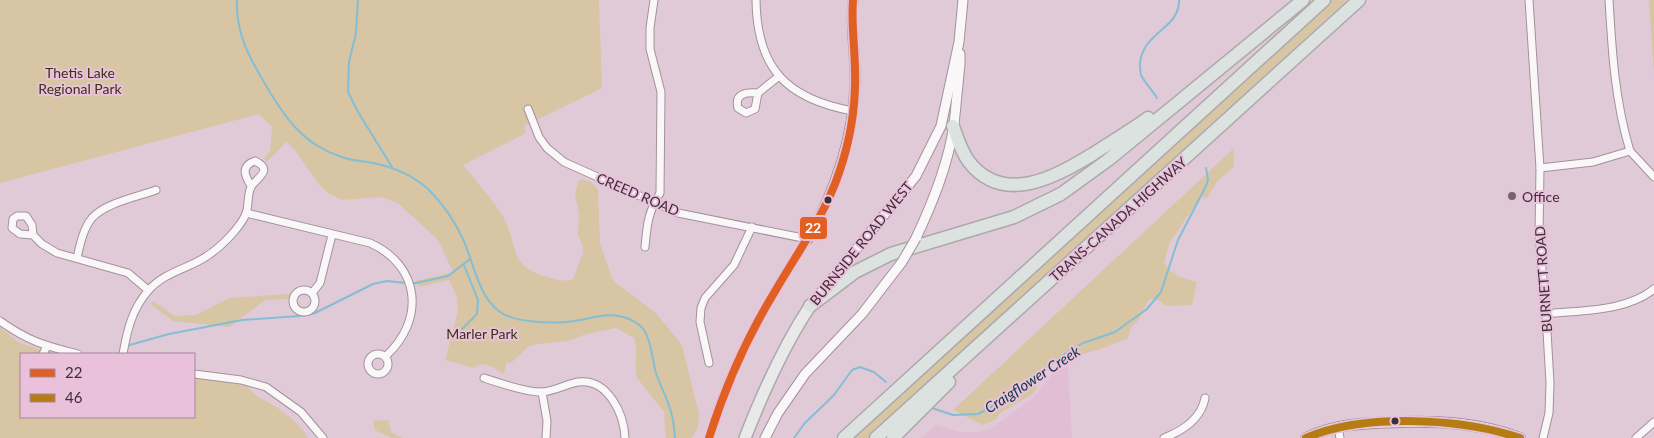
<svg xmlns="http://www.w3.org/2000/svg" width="1654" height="438" font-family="Lato,sans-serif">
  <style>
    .built { fill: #e2bed5 }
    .green { fill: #d7c5a4 }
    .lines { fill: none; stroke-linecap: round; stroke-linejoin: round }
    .stream { stroke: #84bed5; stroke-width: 2 }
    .minor-casing { stroke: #a2919c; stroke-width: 9 }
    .tertiary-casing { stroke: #a2919c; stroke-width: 11 }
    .secondary-casing { stroke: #a2919c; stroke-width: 12 }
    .primary-casing { stroke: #aba9ab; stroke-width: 14 }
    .motorway-casing { stroke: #aba9ab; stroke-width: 15 }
    .minor { stroke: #faf7f9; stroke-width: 7 }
    .tertiary { stroke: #faf7f9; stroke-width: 9 }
    .secondary { stroke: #faf7f9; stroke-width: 10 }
    .primary { stroke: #e9e9e9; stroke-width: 11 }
    .motorway { stroke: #dce2df; stroke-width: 12 }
    .tertiary-bridge-casing { stroke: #a2919c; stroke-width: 11; stroke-linecap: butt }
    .tertiary-bridge { stroke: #faf7f9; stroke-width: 9 }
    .bus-1-casing { stroke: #eac1db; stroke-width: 11 }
    .bus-2-casing { stroke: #eac1db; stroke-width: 11 }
    .bus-1 { stroke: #e06024; stroke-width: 8 }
    .bus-2 { stroke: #b67c14; stroke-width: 8 }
    .poi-dot { fill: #766570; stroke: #eac1db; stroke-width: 2 }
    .bus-dot { fill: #3d2e38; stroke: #eac1db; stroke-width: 2 }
    .labels { text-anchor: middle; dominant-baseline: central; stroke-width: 4; stroke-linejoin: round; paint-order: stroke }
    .park-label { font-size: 14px; fill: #383311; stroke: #eac1db }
    .street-label { font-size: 14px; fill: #3d2e38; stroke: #eac1db }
    .poi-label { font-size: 14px; fill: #3d2e38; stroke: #eac1db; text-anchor: start }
    .water-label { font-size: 15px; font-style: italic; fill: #0b3843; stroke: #eac1db }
    .line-badge { stroke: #eac1db; stroke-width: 2 }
    .badge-label { font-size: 14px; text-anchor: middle; font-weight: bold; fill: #fff }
  </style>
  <rect width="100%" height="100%" fill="#e1cad8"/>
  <path class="built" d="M1068,367L1072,438H921L936,425L960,432H978L990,429L1033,398L1054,372Z"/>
  <g class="green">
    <path d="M0,0H599L602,88L524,126L526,133L463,165C475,180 490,196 501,213C521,245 504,266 551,278C559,280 565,282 573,279L583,253V247L578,234L579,215L575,195L578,181L582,179L591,182L598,189L600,243L612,278L615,282L655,312L682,345L699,414L698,428L691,438H666L664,412L637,378C633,364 639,351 634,338L616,328L586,334L568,341L539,344L529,346L512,362L506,363L504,374C492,368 486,359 473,368L445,360L458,311L457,297L449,280L418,287L416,281L453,272L438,240L398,203L380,197L343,200L329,194L320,186L294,149L286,142L267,162L263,159L270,151L272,127L259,114L0,183Z"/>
    <path d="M1332,0H1347L868,438H853Z"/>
    <path d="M1649,0H1654V75Z"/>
    <path d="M1233,149L1234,166L1218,181L1206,199L1201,196L1169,244L1164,263C1172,275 1183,279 1197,282L1192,305L1166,306L1158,300L1150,299C1144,306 1144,311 1140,317C1134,328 1132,321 1128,338L1101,349L1067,358L1055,363L1045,372L1033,394L1000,413L996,419L983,425L953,410Z"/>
    <path d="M290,294L288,299L265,300L229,327L173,321L150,304L153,301L175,316L196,315L229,298Z"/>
    <path d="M0,327L18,342L52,354H21V417H194V377L248,386C254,397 265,400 276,407C288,415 301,426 308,438H0Z"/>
    <path d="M388,420L391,432L403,438H391L375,430L373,421Z"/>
  </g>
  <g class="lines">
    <g class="stream">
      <path d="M237,0C235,36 253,64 271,94C279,106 287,120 298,130C308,141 324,151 339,156C348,160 359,161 368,162C391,166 412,174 429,190C443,204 455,222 463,239C474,263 478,296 500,312C515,323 557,324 574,321C595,318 609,311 629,319C635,322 640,324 644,330C652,343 652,359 656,373C661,388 669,401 672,416C674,423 674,431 675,438"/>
      <path d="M358,0L356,33L349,62L348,92L358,112L392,167"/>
      <path d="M1157,98C1152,90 1145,83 1141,75C1140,71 1140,68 1140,64C1142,32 1180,29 1179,0"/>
      <path d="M410,283H416L448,276L470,259"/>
      <path d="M462,329L477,314L478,300L464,265"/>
      <path d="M126,346L169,334L242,320L299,316L315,313L373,284L387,281L406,283"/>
      <path d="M932,408L953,415L978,414L993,406L1069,351L1083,343L1115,332L1147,309L1161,292L1178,240L1206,186L1208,180L1206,168"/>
      <path d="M794,438L804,424L834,395L852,370L860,367L874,372L886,382"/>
    </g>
    <defs>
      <g id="minor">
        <path d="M756,0C757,69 787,99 853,111"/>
        <path d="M1529,0L1540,168L1539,234L1546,314L1550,383L1549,413L1543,438"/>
        <path d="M1609,0C1612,51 1615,102 1630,151"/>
        <path d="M758,93L755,109L746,113L738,108C734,93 747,92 758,93L778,77"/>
        <path d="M528,109L539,137L547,148L564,162L678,213L808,239C767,302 729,365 709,438"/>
        <path d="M1540,168L1593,162L1630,151L1654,177"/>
        <path d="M246,213L370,243C421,266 425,320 386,356"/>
        <path d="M33,235L32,225L26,216H17L13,219L12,228L20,234L33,235L42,244L57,253L128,273L148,290"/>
        <path d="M645,247C647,225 648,212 660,193L661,92L650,49V28L654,0"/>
        <path d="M77,258C80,245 83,229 92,218C105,203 137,197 156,190"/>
        <circle cx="304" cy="301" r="11"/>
        <path d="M312,293L320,283L332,235"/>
        <path d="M1546,314C1582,310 1625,312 1654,289"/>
        <path d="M0,321C28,341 45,346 78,354"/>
        <circle cx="378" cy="364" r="10"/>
        <path d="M43,354L47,346"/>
        <path d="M123,354C127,331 132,309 148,291C164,272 188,269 207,256C221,247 239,229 246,214C249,206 247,195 251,187C255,179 275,170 255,161C240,166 245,176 251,186"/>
        <path d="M709,363L700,322L701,308L705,298L734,265L752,227"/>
        <path d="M194,374L241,380L266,387L301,412L323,438"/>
        <path d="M484,378C499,383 525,392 541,392C553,392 566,384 578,382C608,378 624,414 625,438"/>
        <path d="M542,392L547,421L546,438"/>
        <path d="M1338,427L1340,438"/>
        <path d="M1164,438C1182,431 1201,420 1205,398"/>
        <path d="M1636,438L1654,422"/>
      </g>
      <g id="tertiary">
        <path d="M916,238C933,202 948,165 954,125C956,105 958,84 960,64V54"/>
        <path d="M808,239C835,191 853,139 855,84C856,56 850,28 853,0"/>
        <path d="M818,296L916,176L941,126L959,42L963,0"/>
        <path d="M765,438L778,413L805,374L862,314L902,262"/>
      </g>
      <path id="secondary" d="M1306,438C1336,423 1368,423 1400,422C1441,421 1481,423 1520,438"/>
      <path id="primary" d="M745,438C763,392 783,347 810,306"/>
      <g id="motorway">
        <path d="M953,126C957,138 961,151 969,162C1004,206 1055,177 1093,154C1111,142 1130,131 1148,118"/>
        <path d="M810,306L855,272L891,254L1014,217L1061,194L1108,160L1303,0"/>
        <path d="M844,438L1324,0"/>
        <path d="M876,438L1359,0"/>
        <path d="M893,438L949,382"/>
      </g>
    </defs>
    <use href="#minor" class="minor-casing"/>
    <use href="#tertiary" class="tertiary-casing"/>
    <use href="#secondary" class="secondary-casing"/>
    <use href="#primary" class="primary-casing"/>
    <use href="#motorway" class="motorway-casing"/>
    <use href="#minor" class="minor"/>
    <use href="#tertiary" class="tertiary"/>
    <use href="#secondary" class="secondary"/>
    <use href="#primary" class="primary"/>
    <use href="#motorway" class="motorway"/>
    <defs>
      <path id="tertiary-bridge" d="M902,262L916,238"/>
    </defs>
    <use href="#tertiary-bridge" class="tertiary-bridge-casing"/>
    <use href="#tertiary-bridge" class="tertiary-bridge"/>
    <defs>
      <path id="bus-1" d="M709,438C725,387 746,339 774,293C797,253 824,217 839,173C850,141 856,106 855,72C855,48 851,24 853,0"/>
      <path id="bus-2" d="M1306,438C1364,413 1461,418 1520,438"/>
    </defs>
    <use href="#bus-1" class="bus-1-casing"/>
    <use href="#bus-2" class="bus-2-casing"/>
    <use href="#bus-1" class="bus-1"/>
    <use href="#bus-2" class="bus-2"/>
  </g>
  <circle class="poi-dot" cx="1512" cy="196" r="5"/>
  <g class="bus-dot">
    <circle cx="828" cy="200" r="4.5"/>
    <circle cx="1395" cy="421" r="4.5"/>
  </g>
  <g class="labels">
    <g class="park-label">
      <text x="80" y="72">Thetis Lake<tspan x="80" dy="16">Regional Park</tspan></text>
      <text x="482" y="333">Marler Park</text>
    </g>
    <g class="street-label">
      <text transform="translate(638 194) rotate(23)">CREED ROAD</text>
      <text transform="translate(1118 219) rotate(-42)">TRANS-CANADA HIGHWAY</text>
      <text transform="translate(861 243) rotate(-51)">BURNSIDE ROAD WEST</text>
      <text transform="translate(1543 279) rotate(-94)">BURNETT ROAD</text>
    </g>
    <g class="poi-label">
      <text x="1522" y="196">Office</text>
    </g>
    <g class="water-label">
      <text transform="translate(1032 379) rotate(-33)">Craigflower Creek</text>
    </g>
  </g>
  <rect class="line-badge" x="799" y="216" width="29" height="24" rx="5" fill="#e06024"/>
  <g class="badge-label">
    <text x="813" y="233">22</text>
  </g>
  <rect x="20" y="353" width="175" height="65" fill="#eac1db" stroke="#a5869a"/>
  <rect x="30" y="369" width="25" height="8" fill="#e06024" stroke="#a5869a"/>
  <text x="65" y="378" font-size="15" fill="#3d2e38">22</text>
  <rect x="30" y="394" width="25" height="8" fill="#b67c14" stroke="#a5869a"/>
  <text x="65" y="403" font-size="15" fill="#3d2e38">46</text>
</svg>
